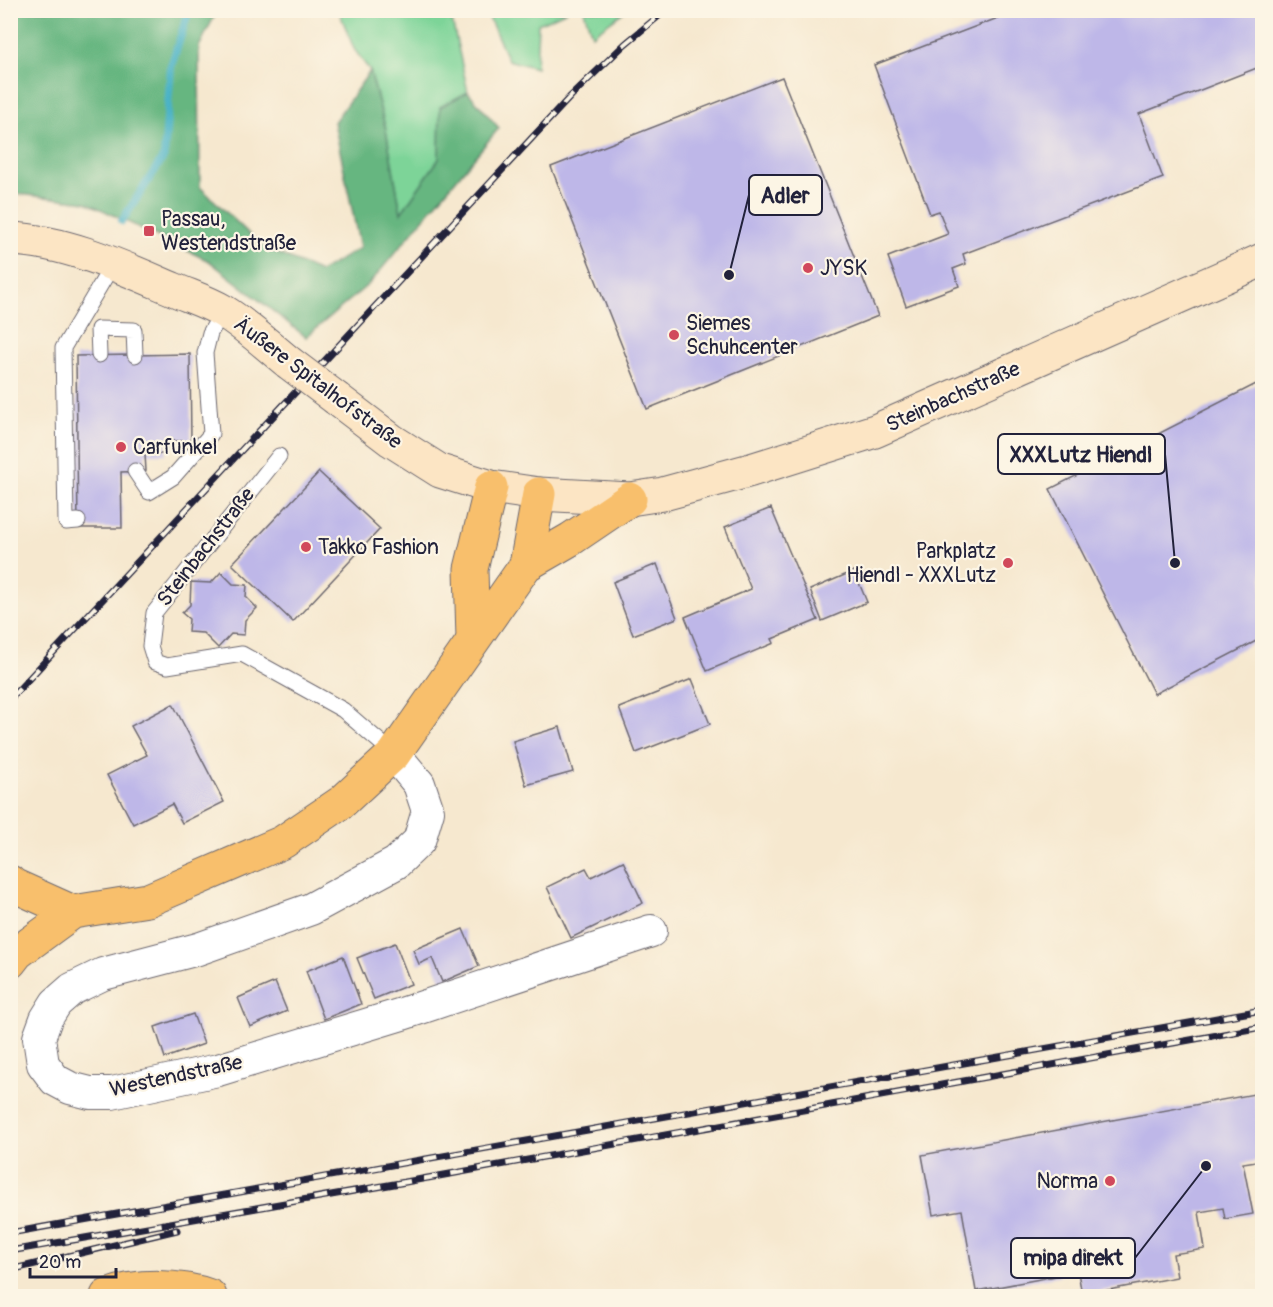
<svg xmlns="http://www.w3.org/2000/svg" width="1273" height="1307" font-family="Pangolin,sans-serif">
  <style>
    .green { fill: #7dd498; stroke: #507b6a; stroke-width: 1.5 }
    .forest { fill: #66b680; stroke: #446c5e; stroke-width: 1.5 }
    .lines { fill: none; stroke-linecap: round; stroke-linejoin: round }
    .stream { stroke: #48b2c6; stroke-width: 8 }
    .building { fill: #beb7e8 }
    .lane-casing { stroke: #6c676f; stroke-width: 17 }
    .street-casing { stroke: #6c676f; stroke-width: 34 }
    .secondary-casing { stroke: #6c676f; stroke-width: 35 }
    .primary-casing { stroke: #6c676f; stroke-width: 35 }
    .lane { stroke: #fff; stroke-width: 15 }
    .street { stroke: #fff; stroke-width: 32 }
    .secondary { stroke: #fce5c4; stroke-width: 33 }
    .primary { stroke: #f8bf6c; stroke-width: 33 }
    .rail-casing { stroke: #22223b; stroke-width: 7 }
    .rail { stroke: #fcf5e5; stroke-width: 4.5; stroke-dasharray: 14; stroke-linecap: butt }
    .secondary-bridge-casing { stroke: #6c676f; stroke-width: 35; stroke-linecap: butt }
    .secondary-bridge { stroke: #fce5c4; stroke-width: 33 }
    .poi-dot { fill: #d1495b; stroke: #fcf5e5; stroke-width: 2 }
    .labels { text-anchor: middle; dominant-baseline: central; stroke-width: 4.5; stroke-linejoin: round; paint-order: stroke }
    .poi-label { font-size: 21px; fill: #22223b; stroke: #fcf5e5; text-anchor: start }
    .street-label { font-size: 21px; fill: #22223b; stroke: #fcf5e5 }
    .leader { fill: none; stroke: #22223b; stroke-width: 2 }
    .callout-dot { fill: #22223b; stroke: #fcf5e5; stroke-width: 2 }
    .callout { fill: #fcf5e5; stroke: #22223b; stroke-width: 2 }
    .callout-label { font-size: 22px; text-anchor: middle; font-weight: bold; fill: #22223b }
  </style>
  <rect width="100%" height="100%" fill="#fcf5e5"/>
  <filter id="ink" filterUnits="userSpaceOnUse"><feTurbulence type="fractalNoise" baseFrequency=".0167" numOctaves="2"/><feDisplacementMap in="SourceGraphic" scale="12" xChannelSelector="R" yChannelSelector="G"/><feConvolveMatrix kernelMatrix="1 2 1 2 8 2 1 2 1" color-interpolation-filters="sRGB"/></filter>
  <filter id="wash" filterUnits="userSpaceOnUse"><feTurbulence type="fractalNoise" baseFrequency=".008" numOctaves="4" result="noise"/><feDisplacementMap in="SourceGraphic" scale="24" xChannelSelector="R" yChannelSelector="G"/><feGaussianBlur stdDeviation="1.35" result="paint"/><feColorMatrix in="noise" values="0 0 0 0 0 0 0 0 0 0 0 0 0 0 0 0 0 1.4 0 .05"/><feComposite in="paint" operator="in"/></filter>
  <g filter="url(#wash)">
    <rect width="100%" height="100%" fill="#f6e8cf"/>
    <g class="green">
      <path d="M339,11H450L468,92L440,107L439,159L401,213L386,130L370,71L354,49Z"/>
      <path d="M486,11H567L538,24L536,68L508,60Z"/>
      <path d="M584,11V10L625,11L592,35Z"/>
    </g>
    <path class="forest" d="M11,10L217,11L199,47L200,187L263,247L320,272L360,248L334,122L370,71L386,130L401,213L439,159L440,107L468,92L499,128L370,283L306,337L209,261L86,202L11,193Z"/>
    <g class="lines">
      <path class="stream" d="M122,221L164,156L171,66L189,10"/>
    </g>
    <g id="blocks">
      <g class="building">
        <path d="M1019,10H1262V66L1139,114L1163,178L963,254L966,264L953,269L959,286L906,306L888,257L948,234L939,211L930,214L874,65Z"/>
        <path d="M782,77L878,316L647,409L551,167Z"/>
        <path d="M190,354L191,441H166V454H145L146,471L121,472L122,528H78L76,356Z"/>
        <path d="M1262,381V638L1154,694L1050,489Z"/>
        <path d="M319,472L380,529L293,622L232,564Z"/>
        <path d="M771,508L818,620L772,639L774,643L707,671L685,617L751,589L725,527Z"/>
        <path d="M657,564L677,618L633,635L613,582Z"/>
        <path d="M854,571L867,602L822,621L810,590Z"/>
        <path d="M221,572L233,584L247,585L246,597L257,608L245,620L244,635L231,634L218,648L203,633L188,632L189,619L182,613L190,605L191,582L211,583Z"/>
        <path d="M692,679L710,724L636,753L619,708Z"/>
        <path d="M173,704L224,802L182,823L172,804L133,824L107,775L147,755L131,726Z"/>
        <path d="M560,727L573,772L526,785L513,741Z"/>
        <path d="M623,861L643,903L571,938L547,887L586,868L591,877Z"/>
        <path d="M463,929L479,966L442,982L432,958L419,964L413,950Z"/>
        <path d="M395,943L411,984L374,999L357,958Z"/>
        <path d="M343,956L361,1004L324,1019L306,971Z"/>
        <path d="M275,982L287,1011L250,1027L238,998Z"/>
        <path d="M193,1014L204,1044L165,1058L155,1027Z"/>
        <path d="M1254,1094L1262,1141V1160L1243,1163L1253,1214L1225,1219L1223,1208L1199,1212L1205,1249L1173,1254L1177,1277L1082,1295L1078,1272L976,1291L962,1210L933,1215L922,1155Z"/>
      </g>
    </g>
  </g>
  <g filter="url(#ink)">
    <use href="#blocks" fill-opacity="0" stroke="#6c676f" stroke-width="1.5"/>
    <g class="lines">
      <defs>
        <g id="lane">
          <path d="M99,355L98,329L134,330L135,355"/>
          <path d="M279,456L154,613L150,646L155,662L167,666L242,654L343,710L394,754"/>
          <path d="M135,471L149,492L173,477L211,434L205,353L210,333L223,311"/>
          <path d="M78,521L66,522L63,348L113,264"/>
        </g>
        <path id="street" d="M394,754L419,784L428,811L419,841L396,863L311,909L198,949L103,974L72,989L56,1003L46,1019L39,1038L43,1064L55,1080L70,1088L90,1093H112L218,1070L402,1014L651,931"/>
        <g id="secondary">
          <path d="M10,239C66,241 122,267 173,289C189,296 208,302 223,311C246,325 267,345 288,362"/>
          <path d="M337,399L391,440L440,471L491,487L539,494L630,499L663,494L751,470L875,431L1262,260"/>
        </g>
        <g id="primary">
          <path d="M526,565L539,494"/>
          <path d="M473,639L471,569L491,487"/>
          <path d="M10,882L13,885L73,912"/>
          <path d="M10,962L17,953L73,912L148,900L283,842L342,802L394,754L526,565L571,539L630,499"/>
          <path d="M107,1296C136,1284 181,1285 210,1296"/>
        </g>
      </defs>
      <use href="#lane" class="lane-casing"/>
      <use href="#street" class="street-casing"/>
      <use href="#secondary" class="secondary-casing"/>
      <use href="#primary" class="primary-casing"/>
      <use href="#lane" class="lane"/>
      <use href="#street" class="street"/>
      <use href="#secondary" class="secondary"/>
      <use href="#primary" class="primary"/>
      <defs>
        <g id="rail">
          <path d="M10,699L571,96L625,44L666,10"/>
          <path d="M10,1233L1262,1010"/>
          <path d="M10,1251L400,1183L1262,1027"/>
          <path d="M10,1270L177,1230"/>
        </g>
      </defs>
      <use href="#rail" class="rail-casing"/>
      <use href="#rail" class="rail"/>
      <defs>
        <path id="secondary-bridge" d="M288,362L337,399"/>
      </defs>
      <use href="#secondary-bridge" class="secondary-bridge-casing"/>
      <use href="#secondary-bridge" class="secondary-bridge"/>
    </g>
  </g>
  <g class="poi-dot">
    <rect x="143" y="225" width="12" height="12" rx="3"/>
    <circle cx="808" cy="268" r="6"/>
    <circle cx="674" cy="335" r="6"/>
    <circle cx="121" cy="447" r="6"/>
    <circle cx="306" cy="547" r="6"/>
    <circle cx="1008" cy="563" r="6"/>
    <circle cx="1110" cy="1181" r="6"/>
  </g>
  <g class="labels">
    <g class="poi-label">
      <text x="161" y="219">Passau,<tspan x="161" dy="24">Westendstraße</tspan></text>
      <text x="820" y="268">JYSK</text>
      <text x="686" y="323">Siemes<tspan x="686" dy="24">Schuhcenter</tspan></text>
      <text x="133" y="447">Carfunkel</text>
      <text x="318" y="547">Takko Fashion</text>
      <text x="996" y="551" text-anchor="end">Parkplatz<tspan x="996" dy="24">Hiendl - XXXLutz</tspan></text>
      <text x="1098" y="1181" text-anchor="end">Norma</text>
    </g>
    <g class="street-label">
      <text transform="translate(318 383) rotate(37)">Äußere Spitalhofstraße</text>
      <text transform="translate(953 397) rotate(-24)">Steinbachstraße</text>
      <text transform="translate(206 547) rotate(-52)">Steinbachstraße</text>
      <text transform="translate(176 1076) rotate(-12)">Westendstraße</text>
    </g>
  </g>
  <path class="leader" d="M729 275L749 195M1175 563L1165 454M1206 1166L1135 1258"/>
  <g class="callout-dot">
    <circle cx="729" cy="275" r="6"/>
    <circle cx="1175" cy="563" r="6"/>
    <circle cx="1206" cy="1166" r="6"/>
  </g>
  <g class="callout">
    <rect x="749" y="175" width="73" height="40" rx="6"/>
    <rect x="998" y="434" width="167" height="40" rx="6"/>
    <rect x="1011" y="1238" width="124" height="40" rx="6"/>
  </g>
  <g class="callout-label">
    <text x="785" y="203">Adler</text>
    <text x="1081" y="462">XXXLutz Hiendl</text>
    <text x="1073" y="1265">mipa direkt</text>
  </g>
  <rect width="1273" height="1307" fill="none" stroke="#fcf5e5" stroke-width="36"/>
  <path d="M30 1268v9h86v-9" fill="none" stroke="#22223b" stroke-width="3"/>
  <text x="39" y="1268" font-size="18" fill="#22223b" stroke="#fcf5e5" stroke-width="4.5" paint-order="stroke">20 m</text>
</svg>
